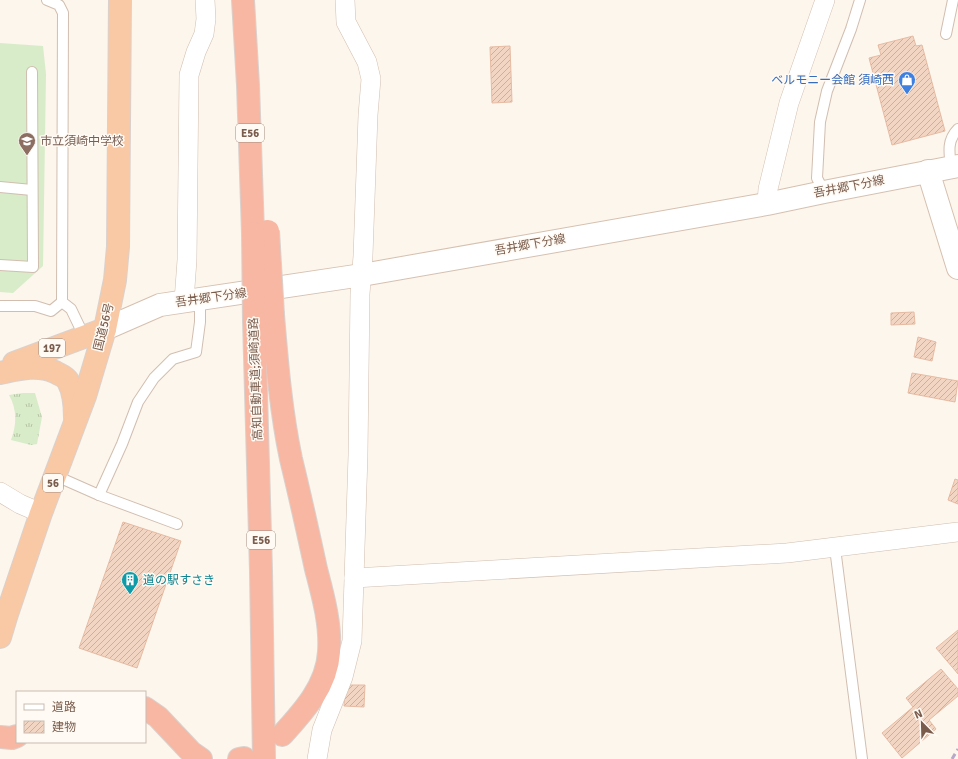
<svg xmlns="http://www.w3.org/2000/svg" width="958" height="759" font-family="Signika,'Noto Sans JP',sans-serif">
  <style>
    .grass { fill: url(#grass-tufts) }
    .pitch { fill: #d8ecc9 }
    .building { fill: url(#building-hatch); stroke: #e6bba3 }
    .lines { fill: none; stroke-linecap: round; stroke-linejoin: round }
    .service-casing { stroke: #d1beb0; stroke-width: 12 }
    .minor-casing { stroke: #d1beb0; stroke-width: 20 }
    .secondary-casing { stroke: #d6c0b0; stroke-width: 24 }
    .trunk-casing { stroke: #dad1cd; stroke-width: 24 }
    .motorway-casing { stroke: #dad1cd; stroke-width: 24 }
    .service { stroke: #fff; stroke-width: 10 }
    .minor { stroke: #fff; stroke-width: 19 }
    .secondary { stroke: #fff; stroke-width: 22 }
    .trunk { stroke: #f9c8a4; stroke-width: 22 }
    .motorway { stroke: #f7b7a3; stroke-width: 22 }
    .rail { stroke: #b9a8c9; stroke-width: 3; stroke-dasharray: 6 4; stroke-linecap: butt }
    .motorway-bridge-casing { stroke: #dad1cd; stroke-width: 24; stroke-linecap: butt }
    .motorway-bridge { stroke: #f7b7a3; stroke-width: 22 }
    .labels { text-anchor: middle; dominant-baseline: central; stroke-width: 3; stroke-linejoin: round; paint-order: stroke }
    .shield { fill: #fffaf3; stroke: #a28b7f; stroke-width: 1 }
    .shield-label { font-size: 11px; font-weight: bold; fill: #7a5c4d }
    .shop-label { font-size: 12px; fill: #366cbe; stroke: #fffaf3; text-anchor: end }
    .education-label { font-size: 12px; fill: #785e54; stroke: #fffaf3; text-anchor: start }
    .street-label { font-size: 12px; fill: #7a5c4d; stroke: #fffaf3 }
    .culture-label { font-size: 12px; fill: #0d838f; stroke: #fffaf3; text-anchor: start }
  </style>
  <defs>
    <pattern id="grass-tufts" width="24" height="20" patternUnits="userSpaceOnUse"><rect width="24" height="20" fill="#d8ecc9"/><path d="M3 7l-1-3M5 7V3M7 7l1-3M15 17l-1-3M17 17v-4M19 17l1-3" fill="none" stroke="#b4c2a5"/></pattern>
    <pattern id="building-hatch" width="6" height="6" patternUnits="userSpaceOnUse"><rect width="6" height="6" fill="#f3d5c3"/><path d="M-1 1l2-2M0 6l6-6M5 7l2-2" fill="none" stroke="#cab0a1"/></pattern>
  </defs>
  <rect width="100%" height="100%" fill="#fdf6ec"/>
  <path class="grass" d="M23,393H35L42,417L37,444L31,445L11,440C17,425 17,409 9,395Z"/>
  <path class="pitch" d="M0,43L43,46L46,74L43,266L13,293L0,292Z"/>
  <g class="building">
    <path d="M913,36L916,46L922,45L945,131L892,145L869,58L881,55L878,45Z"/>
    <path d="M510,46L512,102L492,103L490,47Z"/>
    <path d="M914,312L915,324L891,325V313Z"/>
    <path d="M918,337L936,342L932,361L914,357Z"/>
    <path d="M912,373L958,381L955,402L908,393Z"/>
    <path d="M955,479L958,480V504L948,500Z"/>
    <path d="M123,522L181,541L137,668L79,648Z"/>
    <path d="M958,630V674L936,648Z"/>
    <path d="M941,669L958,689V696L929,720L936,729L902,758L882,733L913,707L906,698Z"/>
    <path d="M350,685H365L364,707L344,706L345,691Z"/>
  </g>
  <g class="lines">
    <defs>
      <g id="service">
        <path d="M47,0L59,5L63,13L62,302L71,309L84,336"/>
        <path d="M946,34L953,0"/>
        <path d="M951,167C949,152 947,140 958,129"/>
        <path d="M0,187L32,190"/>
        <path d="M824,192L817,178L820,122L827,91L851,29L860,0"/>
        <path d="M0,265L33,267L32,72"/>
        <path d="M0,306H35L51,311L62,302"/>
        <path d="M56,476L99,495L177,524"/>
        <path d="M99,495L122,444L138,402L154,378L173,359L196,352L200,322V299"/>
        <path d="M835,548L862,759"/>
      </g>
      <g id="minor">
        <path d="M767,204L768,189L789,103L825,0"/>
        <path d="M184,301L187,260L189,75L196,52L204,34L206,19L205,0"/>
        <path d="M0,492L20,504L41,513"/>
        <path d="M354,578L787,553L958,532"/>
        <path d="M317,759L322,730L343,677L352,641L358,455L360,294L363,256L368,115L371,79L367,62L346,22L345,0"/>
      </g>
      <g id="secondary">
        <path d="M928,171L958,268"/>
        <path d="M105,329L160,305L362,275L767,204L824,192L958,166"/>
      </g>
      <g id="trunk">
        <path d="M14,363L105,329"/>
        <path d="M0,373C19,369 37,364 55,372C60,375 65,376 68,381C74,392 75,406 75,418"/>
        <path d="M0,637L6,617L41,513L85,396L105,329L115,280L118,247L120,0"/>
      </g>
      <g id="motorway">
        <path d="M243,0L248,85L253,233"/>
        <path d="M273,315C277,363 281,412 291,459C300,496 308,532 316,569C323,596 331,624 329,652C327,686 303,712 282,735"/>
        <path d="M254,321L261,571L264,759"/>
        <path d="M145,708L158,717L191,752L201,759"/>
        <path d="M0,737L12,738L17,736"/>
        <path d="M239,759L244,758"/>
      </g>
    </defs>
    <use href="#service" class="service-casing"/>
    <use href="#minor" class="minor-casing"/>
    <use href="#secondary" class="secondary-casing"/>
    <use href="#trunk" class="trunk-casing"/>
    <use href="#motorway" class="motorway-casing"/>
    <use href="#service" class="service"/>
    <use href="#minor" class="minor"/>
    <use href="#secondary" class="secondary"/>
    <use href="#trunk" class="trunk"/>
    <use href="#motorway" class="motorway"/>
    <path class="rail" d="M952,759L958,749"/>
    <defs>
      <g id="motorway-bridge">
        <path d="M268,231L273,315"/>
        <path d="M253,233L254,321"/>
      </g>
    </defs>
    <use href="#motorway-bridge" class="motorway-bridge-casing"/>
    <use href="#motorway-bridge" class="motorway-bridge"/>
  </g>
  <defs>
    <symbol id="shop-pin" viewBox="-11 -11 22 30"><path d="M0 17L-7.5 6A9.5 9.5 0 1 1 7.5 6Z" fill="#3f7fe0" stroke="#fffaf3"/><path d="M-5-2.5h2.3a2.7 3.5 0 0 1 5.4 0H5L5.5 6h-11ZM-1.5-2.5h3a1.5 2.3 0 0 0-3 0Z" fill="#fff"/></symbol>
    <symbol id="school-pin" viewBox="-11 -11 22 30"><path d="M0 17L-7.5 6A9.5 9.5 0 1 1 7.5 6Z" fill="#8d6e63" stroke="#fffaf3"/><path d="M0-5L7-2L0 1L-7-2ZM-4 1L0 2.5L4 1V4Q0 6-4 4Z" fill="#fff"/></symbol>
    <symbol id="building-pin" viewBox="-11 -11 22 30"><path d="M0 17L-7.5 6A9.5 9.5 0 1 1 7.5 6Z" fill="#0f9aa8" stroke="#fffaf3"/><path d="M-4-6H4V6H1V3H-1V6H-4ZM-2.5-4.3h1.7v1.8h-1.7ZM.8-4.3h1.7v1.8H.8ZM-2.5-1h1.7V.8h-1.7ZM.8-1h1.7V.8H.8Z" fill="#fff"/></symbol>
  </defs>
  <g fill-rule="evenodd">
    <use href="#shop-pin" x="897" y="70" width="20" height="27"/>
    <use href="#school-pin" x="17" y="131" width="20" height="27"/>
    <use href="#building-pin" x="120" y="570" width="20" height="27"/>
  </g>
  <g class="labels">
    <g class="shield">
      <rect x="236" y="124" width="28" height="18" rx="3"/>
      <rect x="39" y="339" width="26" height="18" rx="3"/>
      <rect x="43" y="474" width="20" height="18" rx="3"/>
      <rect x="247" y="531" width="28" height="18" rx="3"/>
    </g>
    <g class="shield-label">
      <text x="250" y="133">E56</text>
      <text x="52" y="348">197</text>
      <text x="53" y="483">56</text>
      <text x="261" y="540">E56</text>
    </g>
    <g class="shop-label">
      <text x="894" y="80">ベルモニー会館 須崎西</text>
    </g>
    <g class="education-label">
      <text x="40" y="141">市立須崎中学校</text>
    </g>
    <g class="street-label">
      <text transform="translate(849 187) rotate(-11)">吾井郷下分線</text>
      <text transform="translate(530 245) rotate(-10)">吾井郷下分線</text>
      <text transform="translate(211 298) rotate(-8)">吾井郷下分線</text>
      <text transform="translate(104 327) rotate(-76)">国道56号</text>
      <text transform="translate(256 379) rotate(-92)">高知自動車道;須崎道路</text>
    </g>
    <g class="culture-label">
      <text x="143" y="580">道の駅すさき</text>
    </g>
  </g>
  <rect x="16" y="691" width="130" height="52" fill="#fffaf3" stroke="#cabbb1"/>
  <rect x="24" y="704" width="20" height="6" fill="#ffffff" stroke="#cabbb1"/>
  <text x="52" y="711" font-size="12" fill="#7a5c4d">道路</text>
  <rect x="24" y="721" width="20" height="12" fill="url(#building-hatch)" stroke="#cabbb1"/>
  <text x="52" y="731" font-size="12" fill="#7a5c4d">建物</text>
  <g transform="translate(922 723) rotate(337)" stroke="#fffaf3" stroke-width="3" paint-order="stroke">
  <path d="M0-3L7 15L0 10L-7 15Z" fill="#7a5c4d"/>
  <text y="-6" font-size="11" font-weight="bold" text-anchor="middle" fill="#7a5c4d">N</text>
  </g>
</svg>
